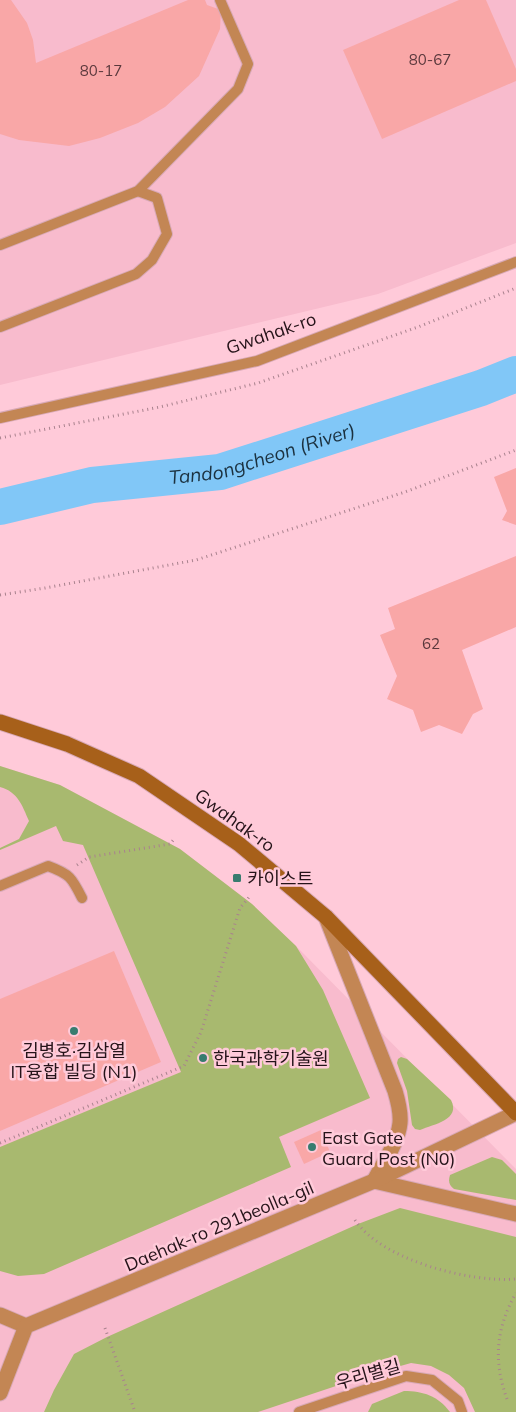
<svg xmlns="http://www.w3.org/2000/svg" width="516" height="1412" font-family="Mulish,'Noto Sans KR',sans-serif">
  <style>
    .built { fill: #f8bbcd }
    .green { fill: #a8b96f }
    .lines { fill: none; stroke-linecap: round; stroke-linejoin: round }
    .river { stroke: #81c7f7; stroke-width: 36 }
    .building { fill: #f9a7a7 }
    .lane-casing { stroke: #d8a9b6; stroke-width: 12 }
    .street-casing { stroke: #d8a9b6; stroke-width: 17 }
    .secondary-casing { stroke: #d8a9b6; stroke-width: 17 }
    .path { stroke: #a9828e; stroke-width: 3; stroke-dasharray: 1 4; stroke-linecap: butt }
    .lane { stroke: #c38654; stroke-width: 10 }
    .street { stroke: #c38654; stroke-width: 15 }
    .secondary { stroke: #a7601a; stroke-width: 15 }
    .poi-dot { fill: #387c6f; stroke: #ffcad9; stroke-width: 2 }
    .labels { text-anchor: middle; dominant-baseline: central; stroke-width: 5; stroke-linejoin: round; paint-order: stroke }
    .number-label { font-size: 15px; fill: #5a383c }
    .street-label { font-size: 18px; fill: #251319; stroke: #ffcad9 }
    .poi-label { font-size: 18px; fill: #251319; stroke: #ffcad9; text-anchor: start }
    .water-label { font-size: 19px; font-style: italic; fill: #1b313f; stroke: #ffcad9 }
  </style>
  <rect width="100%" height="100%" fill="#ffcad9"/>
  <g class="built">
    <path d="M0,0H516V243L378,294L0,385Z"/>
    <path d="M0,766L60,785L180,849L252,904L296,946L516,1169V1412H0Z"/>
  </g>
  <g class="green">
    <path d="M0,766L60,785L180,849L252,904L296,946L323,990L370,1098L279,1137L291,1167L44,1274L18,1276L0,1271V1147L181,1072L83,845L63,841L56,826L0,850V848L19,839L29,821C22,805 18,792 0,787Z"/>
    <path d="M401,1057L407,1059L451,1100C461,1120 434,1124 420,1130L415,1129L412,1125L407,1091L397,1063L398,1059Z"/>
    <path d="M492,1157L502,1160L516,1174V1200L454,1189C449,1185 448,1182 450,1175Z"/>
    <path d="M400,1208L516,1237V1412H475L464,1388L449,1375L431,1366L411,1363L372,1374L258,1412H44L54,1390L74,1354L107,1337L358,1224Z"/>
    <path d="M404,1391C423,1391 438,1396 450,1412H368L372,1404Z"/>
  </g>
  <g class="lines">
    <path class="river" id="s1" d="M0,507L92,485L220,472L481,388L516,374"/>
  </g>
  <g class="building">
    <path d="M0,0H11L27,23L33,40L36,63L188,0H205L207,5L221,10L220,29L199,76L165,107L138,123L100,138L69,146L19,140L0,134Z"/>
    <path d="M459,0H486L516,69V81L382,139L343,50Z"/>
    <path d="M516,468V525L502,520L507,511L494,477Z"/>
    <path d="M516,556V627L462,650L483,709L473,714L462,734L439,725L421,732L413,710L387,699L397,676L380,635L395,629L388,608Z"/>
    <path d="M114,951L161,1062L0,1131V999Z"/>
    <path d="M321,1130L330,1152L304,1164L294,1142Z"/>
  </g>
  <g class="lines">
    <defs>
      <g id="lane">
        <path d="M0,245L138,191L238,89L248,64L220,0"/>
        <path d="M0,327L136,274L152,260L167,234L157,198L138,191"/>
        <path d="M0,418L257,361L516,262"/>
        <path d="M0,886L48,866C70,874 72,878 82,898"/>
        <path d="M299,1412L406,1376L432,1380L458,1401L462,1412"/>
      </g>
      <g id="street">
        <path d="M326,917L395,1091C398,1101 401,1112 400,1123C398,1143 383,1163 374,1181"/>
        <path d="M374,1181L516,1214"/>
        <path d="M0,1315L26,1326"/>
        <path d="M0,1393L26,1326L374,1181L516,1113"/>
      </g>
      <path id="secondary" d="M0,722L67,744L139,776L239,844L326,917L516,1113"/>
    </defs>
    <use href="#lane" class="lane-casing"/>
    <use href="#street" class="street-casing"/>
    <use href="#secondary" class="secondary-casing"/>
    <g class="path">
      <path d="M0,438L160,407L258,383L418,327L516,288"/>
      <path d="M0,595L45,588L196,560L405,492L516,450"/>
      <path d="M77,865L89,857L170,844L175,838"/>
      <path d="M0,1143L184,1066L201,1032L240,908L250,896"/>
      <path d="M355,1220C381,1260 471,1283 516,1279"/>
      <path d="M105,1328L135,1412"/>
      <path d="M507,1399C493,1361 496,1328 516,1293"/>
    </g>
    <use href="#lane" class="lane"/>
    <use href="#street" class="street"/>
    <use href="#secondary" class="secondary"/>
  </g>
  <g class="poi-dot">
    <rect x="232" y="873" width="10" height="10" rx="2.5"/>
    <circle cx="74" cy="1031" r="5"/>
    <circle cx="203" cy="1058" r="5"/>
    <circle cx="312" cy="1147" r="5"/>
  </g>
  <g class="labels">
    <g class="number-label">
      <text x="430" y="59">80-67</text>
      <text x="101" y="70">80-17</text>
      <text x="431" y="643">62</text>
    </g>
    <g class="street-label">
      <text transform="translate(271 333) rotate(-19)">Gwahak-ro</text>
      <text transform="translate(235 820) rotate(36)">Gwahak-ro</text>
      <text transform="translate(219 1226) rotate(-23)">Daehak-ro 291beolla-gil</text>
      <text transform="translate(368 1374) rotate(-16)">우리별길</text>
    </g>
    <g class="poi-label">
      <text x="247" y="878">카이스트</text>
      <text x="74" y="1050" text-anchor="middle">김병호·김삼열<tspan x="74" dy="21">IT융합 빌딩 (N1)</tspan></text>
      <text x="213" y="1058">한국과학기술원</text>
      <text x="322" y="1137">East Gate<tspan x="322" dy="21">Guard Post (N0)</tspan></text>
    </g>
    <g class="water-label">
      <text stroke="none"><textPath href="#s1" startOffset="268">Tandongcheon (River)</textPath></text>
    </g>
  </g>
</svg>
